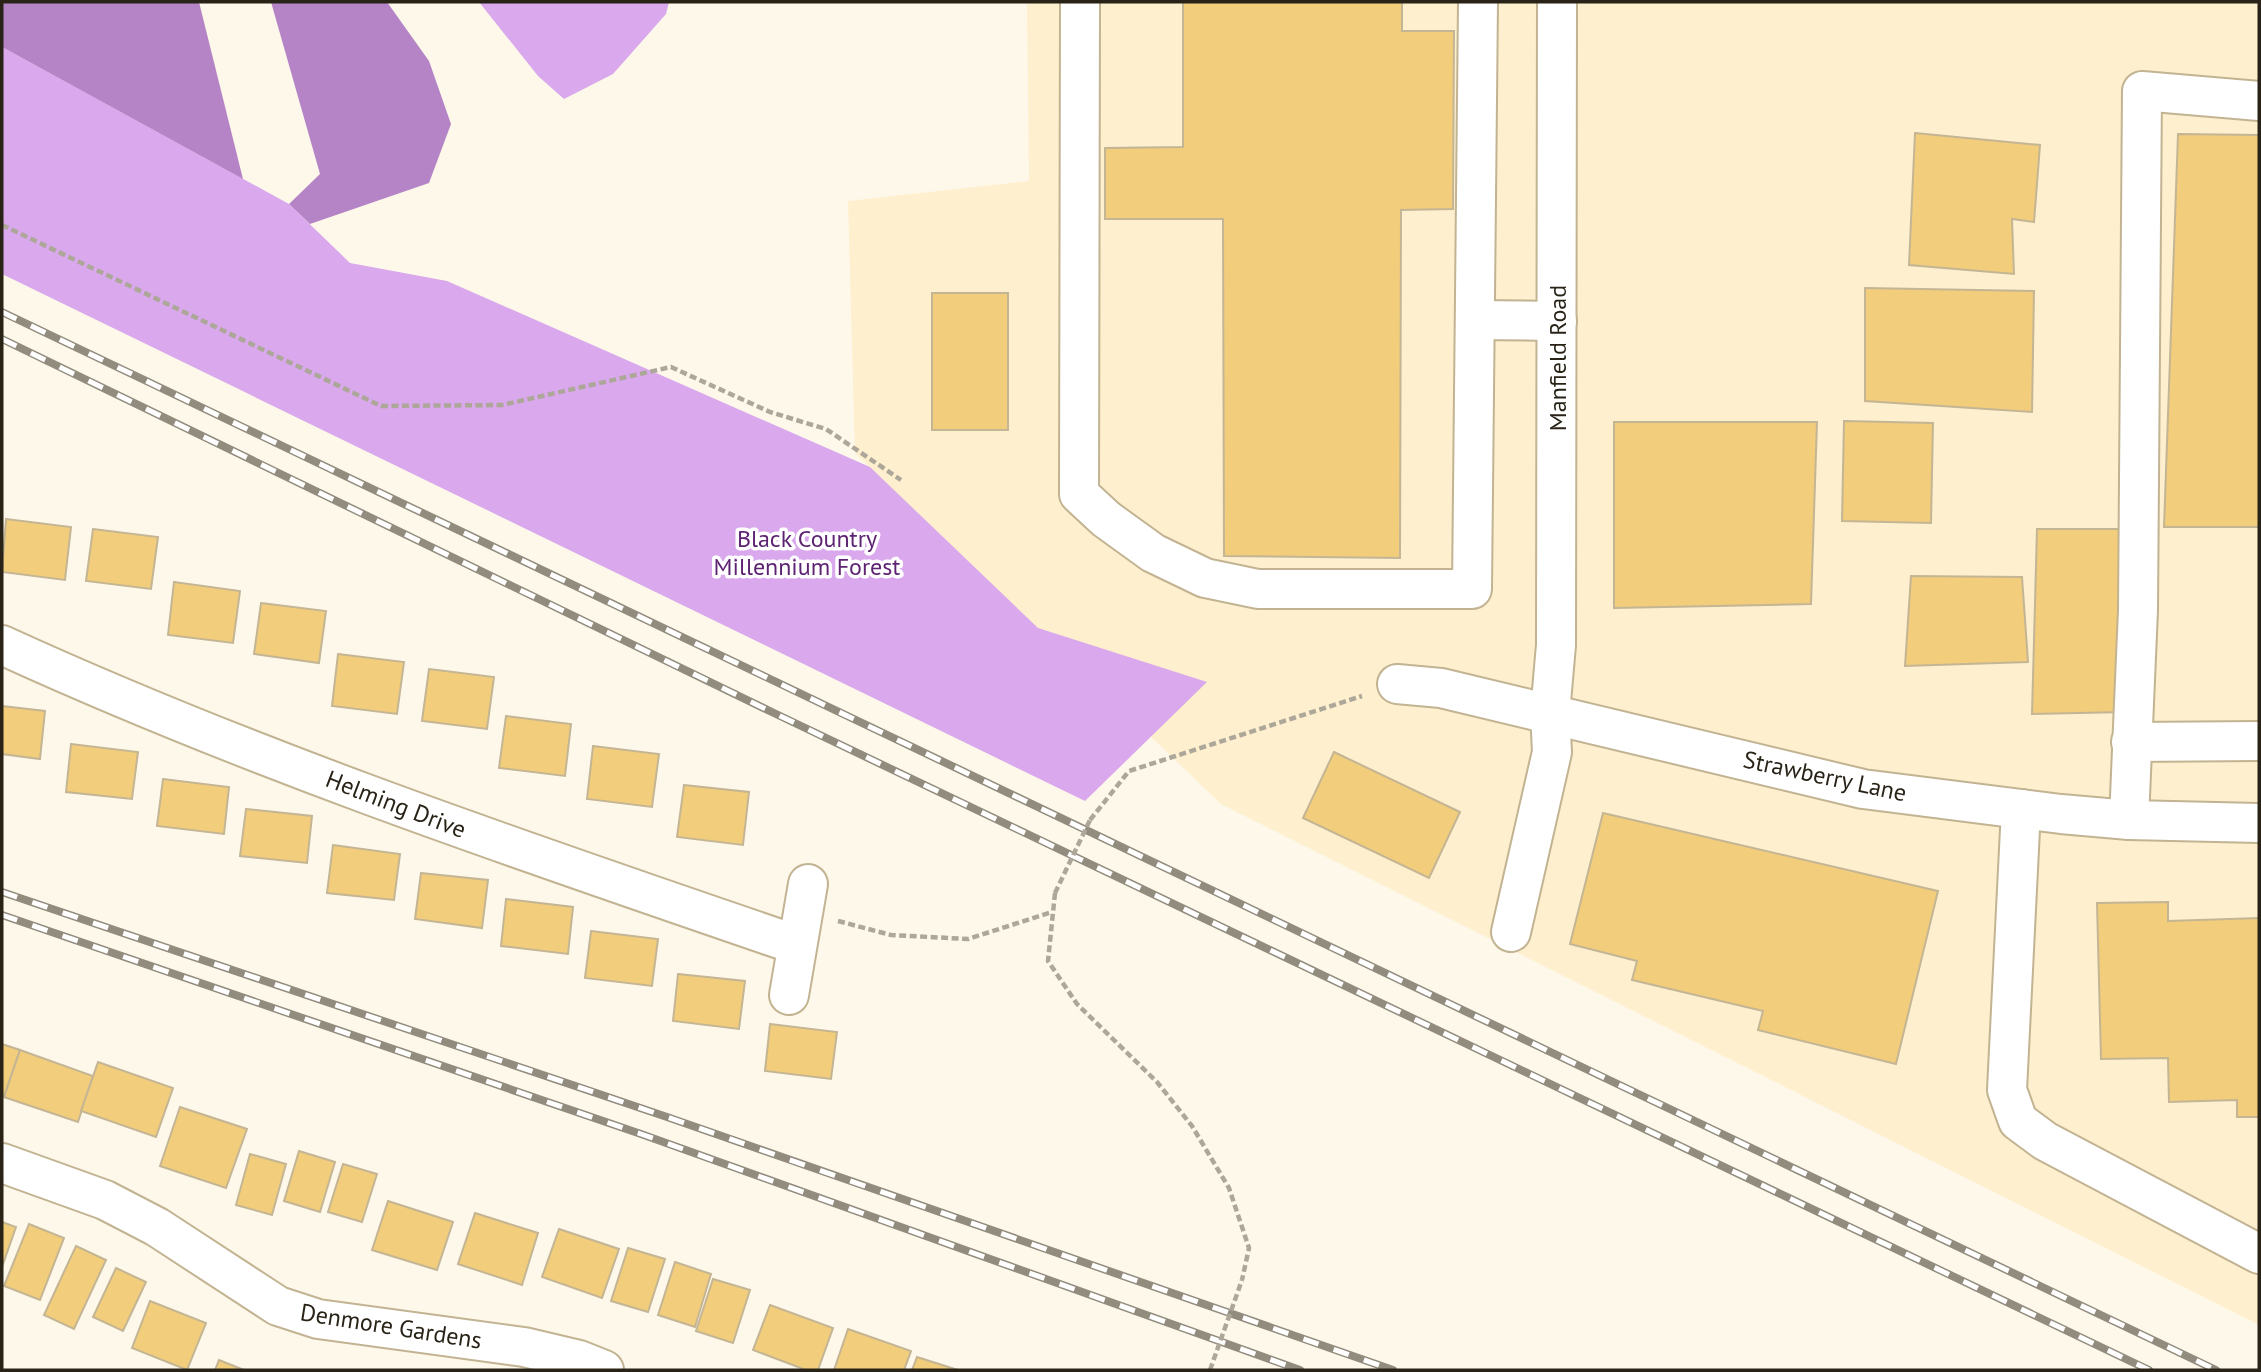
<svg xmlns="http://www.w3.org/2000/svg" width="2261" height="1372" font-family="'PT Sans',sans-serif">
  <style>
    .built { fill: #feefce }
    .forest { fill: #d9a8ed }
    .water { fill: #b484c7 }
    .building { fill: #f2cd7b; stroke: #c4b594; stroke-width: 2 }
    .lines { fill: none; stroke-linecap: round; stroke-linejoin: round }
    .minor-casing { stroke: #c2b392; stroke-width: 42 }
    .path { stroke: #ada799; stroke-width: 4.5; stroke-dasharray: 7 3.5; stroke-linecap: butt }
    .minor { stroke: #fff; stroke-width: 38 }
    .rail-casing { stroke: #928c7f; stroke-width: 8 }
    .rail { stroke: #fff; stroke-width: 5; stroke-dasharray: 16; stroke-linecap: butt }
    .path-bridge { stroke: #ada799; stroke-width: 4.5; stroke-dasharray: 7 3.5; stroke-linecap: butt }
    .labels { text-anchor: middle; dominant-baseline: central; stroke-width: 7; stroke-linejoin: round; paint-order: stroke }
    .street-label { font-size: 24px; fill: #292317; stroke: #fff }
    .park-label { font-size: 24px; fill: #5d2272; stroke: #fff }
  </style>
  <rect width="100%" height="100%" fill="#fef8ea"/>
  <path class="built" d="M1027,2H2259V1325L1221,804L855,453L848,201L1029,181Z"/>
  <g class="forest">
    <path d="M479,2H669L666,14L613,74L564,99L538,76Z"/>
    <path d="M2,47L289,204L350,263L447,281L870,467L1038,628L1207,682L1085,801L2,274Z"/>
  </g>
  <g class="water">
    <path d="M2,2H199L243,179L2,47Z"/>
    <path d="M271,2H387L429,61L451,124L429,183L310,224L289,204L320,174Z"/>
  </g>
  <g class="building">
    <path d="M1183,2H1402V31H1454L1453,209L1401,210L1400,558L1224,556L1223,219H1105V148L1183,147Z"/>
    <path d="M1915,133L2040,145L2034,222L2012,219L2014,274L1909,265Z"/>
    <path d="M2178,134L2259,135V527H2164Z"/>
    <path d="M1865,288L2034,291L2032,412L1865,401Z"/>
    <rect x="932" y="293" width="76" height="137"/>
    <path d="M1844,421L1933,423L1931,523L1842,521Z"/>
    <path d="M1614,422H1817L1811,604L1614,608Z"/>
    <path d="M6,519L71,527L65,580L2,572Z"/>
    <path d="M93,529L158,537L151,589L86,581Z"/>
    <path d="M2037,529H2131L2125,712L2032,714Z"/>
    <path d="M1911,576L2022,577L2028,662L1905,666Z"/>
    <path d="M174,582L240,591L233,643L168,635Z"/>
    <path d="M261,603L326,611L319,663L254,654Z"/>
    <path d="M338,654L404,662L397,714L332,706Z"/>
    <path d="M429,669L494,677L487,729L422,721Z"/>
    <path d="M2,706L45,711L40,759L2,754Z"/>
    <path d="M506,716L571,724L565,776L499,768Z"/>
    <path d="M71,744L138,752L132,799L66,792Z"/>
    <path d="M593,746L659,754L652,807L587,799Z"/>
    <path d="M1334,752L1460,812L1429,878L1303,818Z"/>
    <path d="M163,779L229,787L224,834L157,826Z"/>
    <path d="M684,785L749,792L743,845L677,837Z"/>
    <path d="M246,809L312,816L307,863L240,856Z"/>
    <path d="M1603,813L1938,891L1896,1064L1758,1030L1763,1011L1632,980L1637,961L1570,944Z"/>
    <path d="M333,845L400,854L394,900L327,893Z"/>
    <path d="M421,873L488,880L482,928L415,919Z"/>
    <path d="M506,899L573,907L568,954L501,946Z"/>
    <path d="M2168,902V921L2259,918V1117H2237V1100L2169,1102L2168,1058L2101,1059L2097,903Z"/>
    <path d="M591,931L658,939L652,986L585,978Z"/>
    <path d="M678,974L745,981L739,1029L673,1021Z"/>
    <path d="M770,1024L837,1032L831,1079L765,1071Z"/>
    <path d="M2,1044L20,1050L4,1097L2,1096Z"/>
    <path d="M20,1050L93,1076L78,1122L4,1097Z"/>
    <path d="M98,1062L173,1088L156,1137L81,1111Z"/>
    <path d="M180,1107L247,1129L226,1188L160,1166Z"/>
    <path d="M299,1151L335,1162L320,1212L284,1201Z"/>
    <path d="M250,1154L286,1164L272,1215L236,1205Z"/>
    <path d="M343,1164L377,1174L362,1222L328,1212Z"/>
    <path d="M388,1201L453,1222L437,1270L372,1250Z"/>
    <path d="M475,1213L538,1233L522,1285L458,1264Z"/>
    <path d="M2,1222L16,1227L2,1267Z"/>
    <path d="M29,1224L64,1238L40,1300L4,1286Z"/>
    <path d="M559,1229L619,1249L602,1298L542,1277Z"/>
    <path d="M76,1246L106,1260L74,1329L44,1315Z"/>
    <path d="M628,1248L665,1259L648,1312L611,1301Z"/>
    <path d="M675,1262L711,1274L695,1327L658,1315Z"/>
    <path d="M116,1268L146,1282L123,1331L93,1317Z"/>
    <path d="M713,1279L750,1290L733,1343L696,1331Z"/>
    <path d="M150,1301L206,1323L187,1370L132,1348Z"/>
    <path d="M770,1305L833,1328L818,1370H806L753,1350Z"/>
    <path d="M848,1329L911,1351L904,1370H834Z"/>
    <path d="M917,1357L958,1370H912Z"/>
    <path d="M219,1360L244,1370H215Z"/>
  </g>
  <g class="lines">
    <defs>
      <g id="minor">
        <path d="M1080,2L1079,494L1106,519L1153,553L1205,578L1258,589H1472L1478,2"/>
        <path d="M1476,320L1557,321"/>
        <path d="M2,645C260,763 529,853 797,945"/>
        <path d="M1397,684L1441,688L1863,789L2061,814L2129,820L2259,823"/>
        <path d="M2131,742L2259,741"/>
        <path d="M2021,809L2007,1090L2018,1121L2045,1141L2259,1254"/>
        <path d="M2129,820L2138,610L2142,91L2259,101"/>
        <path d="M1511,932L1552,752L1550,713L1556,645L1557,2"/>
        <path d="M789,995L808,884"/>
        <path d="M2,1163L105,1200L157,1227L278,1306L318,1319L524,1347L579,1360L604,1370"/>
      </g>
    </defs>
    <use href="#minor" class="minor-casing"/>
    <g class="path">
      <path d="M2,225L381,406L502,405L671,367L770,412L826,429L901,480"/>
      <path d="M1090,820L1129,771L1362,696"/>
      <path d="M1055,893L1048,961L1077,1004L1157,1082L1192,1126L1229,1188L1249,1248L1242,1280"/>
      <path d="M838,921L891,935L968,939L1052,912"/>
    </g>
    <use href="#minor" class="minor"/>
    <defs>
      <g id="rail">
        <path d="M2,312L2216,1370"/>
        <path d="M2,339L776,714L2149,1370"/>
        <path d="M2,892L667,1117L1393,1370"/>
        <path d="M2,915L641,1134L1300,1370"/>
      </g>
    </defs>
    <use href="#rail" class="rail-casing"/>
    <use href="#rail" class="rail"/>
    <g class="path-bridge">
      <path d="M1055,893L1090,820"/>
      <path d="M1210,1370L1242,1280"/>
    </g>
  </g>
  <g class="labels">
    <g class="street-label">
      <text transform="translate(1557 358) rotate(-90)">Manfield Road</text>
      <text transform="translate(1825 776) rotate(12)">Strawberry Lane</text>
      <text transform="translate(396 804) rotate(21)">Helming Drive</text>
      <text transform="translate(391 1326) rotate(9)">Denmore Gardens</text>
    </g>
    <g class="park-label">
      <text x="807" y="538">Black Country<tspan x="807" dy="28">Millennium Forest</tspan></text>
    </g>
  </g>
  <rect width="2261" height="1372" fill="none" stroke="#292317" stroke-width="7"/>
</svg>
